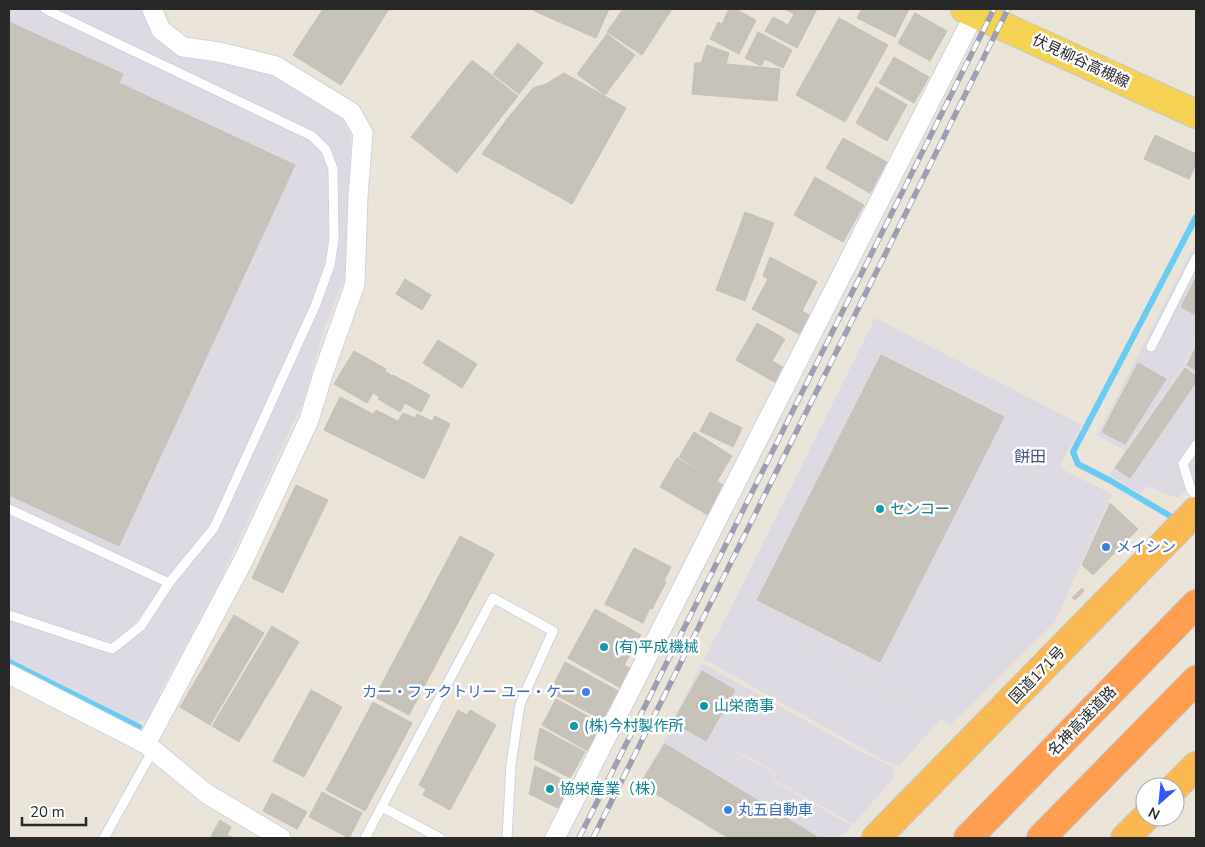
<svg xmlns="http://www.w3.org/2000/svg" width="1205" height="847" font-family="'Nunito Sans','Noto Sans JP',sans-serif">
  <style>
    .industrial { fill: #dddae3 }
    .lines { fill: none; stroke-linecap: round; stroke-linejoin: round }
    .stream { stroke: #67cbf2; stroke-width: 6 }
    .building { fill: #c6c1b9; stroke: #c6c0b3 }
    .service-casing { stroke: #ced2e2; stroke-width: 11 }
    .minor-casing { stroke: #ced2e2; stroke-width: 21 }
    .primary-casing { stroke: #c7c7c7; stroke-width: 30 }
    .trunk-casing { stroke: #c7c7c7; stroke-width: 30 }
    .motorway-casing { stroke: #c7c7c7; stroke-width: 30 }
    .service { stroke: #fff; stroke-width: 9 }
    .minor { stroke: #fff; stroke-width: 19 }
    .primary { stroke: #f5d254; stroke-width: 28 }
    .trunk { stroke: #fab852; stroke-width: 28 }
    .motorway { stroke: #ff9e50; stroke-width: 28 }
    .rail-casing { stroke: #9c9fb3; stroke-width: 5.5 }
    .rail { stroke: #fff; stroke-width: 4; stroke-dasharray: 11; stroke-linecap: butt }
    .culture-dot { fill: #0f9aa8; stroke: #fff; stroke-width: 2 }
    .shop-dot { fill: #3f7fe0; stroke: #fff; stroke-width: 2 }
    .labels { text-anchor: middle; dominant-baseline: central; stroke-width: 5; stroke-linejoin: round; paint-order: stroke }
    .street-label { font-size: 15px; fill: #282828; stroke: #fff }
    .culture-label { font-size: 15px; fill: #0d838f; stroke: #fff; text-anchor: start }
    .shop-label { font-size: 15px; fill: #366cbe; stroke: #fff; text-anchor: start }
    .neighbourhood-label { font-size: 16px; fill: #47507a; stroke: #fff }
  </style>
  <rect width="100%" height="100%" fill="#ebe4d9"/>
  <g class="industrial">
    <path d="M9,9H142L146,19L159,37L177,51L199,60L249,67L278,77L323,103L346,121L351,138L349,235L344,279L325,326L303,402L214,594L160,691V695L148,720L134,722L9,659Z"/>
    <path d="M1196,242V338L1185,362L1125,450L1097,435Z"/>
    <path d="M875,318L1082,425L1061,463V468L1073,475L1112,494L1055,622L950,725L904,698L744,613L904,699L940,720L899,766L883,760L704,659L732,606Z"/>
    <path d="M1196,341V481L1177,498L1146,486L1141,494L1109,475L1186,362Z"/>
    <path d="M702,663L860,751L893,767L895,776L854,824L774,780L775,772L744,754L736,759L684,729L736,760L744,756L774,773L773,781L852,826L840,838H725L639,784L674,723L672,722Z"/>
  </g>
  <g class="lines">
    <g class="stream">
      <path d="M1170,516L1111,481L1078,464L1073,452L1196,217"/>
      <path d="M9,662L139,727"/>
    </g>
  </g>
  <g class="building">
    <path d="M323,9H389L341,85L293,55Z"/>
    <path d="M535,9H609L596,38L534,11Z"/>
    <path d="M623,9H672L642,55L607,32Z"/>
    <path d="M729,9H735L756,20L739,54L710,39L718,22L722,24Z"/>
    <path d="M785,9H817L797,48L765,31L773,17L788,25L794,14Z"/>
    <path d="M862,9H909L895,37L857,18Z"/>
    <path d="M915,13L947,31L930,61L898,43Z"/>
    <path d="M839,18L888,45L845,122L796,95Z"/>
    <path d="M9,22L123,74L119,83L295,165L119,546L9,495Z"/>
    <path d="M758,32L792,50L783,68L765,59L761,66L745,58Z"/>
    <path d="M607,34L635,55L605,95L577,74Z"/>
    <path d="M518,43L543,63L519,94L493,74Z"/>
    <path d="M707,45L729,53L726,64L780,69L777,101L692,94L695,63H701Z"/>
    <path d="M894,57L929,77L914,103L879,83Z"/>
    <path d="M472,60L518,96L457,173L411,137Z"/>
    <path d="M564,73L626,108L572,204L482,154L507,119L533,88L546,84Z"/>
    <path d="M876,87L907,105L887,141L856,123Z"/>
    <path d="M1155,135L1196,154V164L1189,179L1144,159Z"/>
    <path d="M843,138L887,162L870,193L826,168Z"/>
    <path d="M815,177L864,205L843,242L794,215Z"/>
    <path d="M745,212L774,223L745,301L716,290Z"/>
    <path d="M770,257L817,282L802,311L811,316L801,335L752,309L768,279L763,276Z"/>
    <path d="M1196,277V315L1181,307Z"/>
    <path d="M405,279L431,295L422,310L396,294Z"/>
    <path d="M757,323L785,339L772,361L784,368L776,383L736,360Z"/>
    <path d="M438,340L477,364L462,388L423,363Z"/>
    <path d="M1196,347V370L1187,365Z"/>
    <path d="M354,351L386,369L385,371L392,376L393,375L430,395L421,412L405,403L400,412L378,399L380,397L373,393L367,403L334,384Z"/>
    <path d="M881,355L1004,417L880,662L757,600Z"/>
    <path d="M1138,363L1166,379L1125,444L1102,432Z"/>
    <path d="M1185,368L1196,376V382L1130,478L1115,468Z"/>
    <path d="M340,397L373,414L376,410L398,421L403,413L415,418L417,414L432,421L435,416L450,424L424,479L324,430Z"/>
    <path d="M710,412L742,428L733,447L700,431Z"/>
    <path d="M694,432L732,456L717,481L679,457Z"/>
    <path d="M677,458L725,486L708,515L660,487Z"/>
    <path d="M296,485L328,500L283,593L252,578Z"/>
    <path d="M1110,503L1138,529L1093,575L1082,565Z"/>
    <path d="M460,536L494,554L409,715L375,697Z"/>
    <path d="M634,548L671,567L664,581L666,582L652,609L650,608L643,623L605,604Z"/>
    <path d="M1082,588L1084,591L1075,600L1072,598Z"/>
    <path d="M595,609L641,635L624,665L635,671L624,690L568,658Z"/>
    <path d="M234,615L264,633L210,725L180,707Z"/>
    <path d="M272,626L299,642L239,742L212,726Z"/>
    <path d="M565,662L622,693L606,722L550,692Z"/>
    <path d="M702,671L735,690L706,741L673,722Z"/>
    <path d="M311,690L342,707L304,777L273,761Z"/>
    <path d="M556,699L606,726L591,753L542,725Z"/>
    <path d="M373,702L412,723L365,811L326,790Z"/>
    <path d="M458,710L467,715L470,710L496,725L450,810L423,795L426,789L419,785Z"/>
    <path d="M540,728L585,752L570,778L534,759Z"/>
    <path d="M665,744L803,828L797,838H729L640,784Z"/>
    <path d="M535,766L572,784L560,809L529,794Z"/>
    <path d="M322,792L362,813L349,838L309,817Z"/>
    <path d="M272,793L307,812L297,829L263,811Z"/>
    <path d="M220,820L231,827L227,835L234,838H210Z"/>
    <path d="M803,828L817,837L816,838H797Z"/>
  </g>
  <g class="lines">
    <defs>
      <g id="service">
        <path d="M1151,347L1196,258"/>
        <path d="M1196,445L1183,464L1191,490L1196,495"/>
        <path d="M9,509L169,583"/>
        <path d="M9,615L112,649L141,626L169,583L214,528L316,304L330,265L334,239L333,169L326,150L312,136L45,9"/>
        <path d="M382,807L440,838"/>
        <path d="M104,838L153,750"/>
        <path d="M365,838L493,598L553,631L520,704L511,765L507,838"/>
      </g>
      <g id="minor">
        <path d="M9,674L146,744L207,794L281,838"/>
        <path d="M146,744L243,561L309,420L323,374L355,284L358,196L363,133L351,112L276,66L219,52L183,47L161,30L152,9"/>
        <path d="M555,838L977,9"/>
      </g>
      <path id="primary" d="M965,9L1196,114"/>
      <g id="trunk">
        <path d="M1175,787L1196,766"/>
        <path d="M876,838L1196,511"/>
        <path d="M1125,838L1146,817"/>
      </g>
      <g id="motorway">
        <path d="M968,838L1196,604"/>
        <path d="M1041,838L1196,680"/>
      </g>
    </defs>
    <use href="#service" class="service-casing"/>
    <use href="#minor" class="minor-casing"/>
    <use href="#primary" class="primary-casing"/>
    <use href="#trunk" class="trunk-casing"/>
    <use href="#motorway" class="motorway-casing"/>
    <use href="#service" class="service"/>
    <use href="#minor" class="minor"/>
    <use href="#primary" class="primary"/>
    <use href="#trunk" class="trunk"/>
    <use href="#motorway" class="motorway"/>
    <defs>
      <g id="rail">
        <path d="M579,838L994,9"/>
        <path d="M593,838L1008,9"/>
      </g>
    </defs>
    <use href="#rail" class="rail-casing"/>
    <use href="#rail" class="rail"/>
  </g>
  <g class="culture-dot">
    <circle cx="880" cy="509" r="5"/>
    <circle cx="604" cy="647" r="5"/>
    <circle cx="704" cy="706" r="5"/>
    <circle cx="574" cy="726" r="5"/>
    <circle cx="550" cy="789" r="5"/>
  </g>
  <g class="shop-dot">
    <circle cx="1106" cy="547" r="5"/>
    <circle cx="586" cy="692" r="5"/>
    <circle cx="728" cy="810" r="5"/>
  </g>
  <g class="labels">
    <g class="street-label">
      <text transform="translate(1081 61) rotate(25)">伏見柳谷高槻線</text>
      <text transform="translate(1037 675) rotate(-46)">国道171号</text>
      <text transform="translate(1082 721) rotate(-46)">名神高速道路</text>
    </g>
    <g class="culture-label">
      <text x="890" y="509">センコー</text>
      <text x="614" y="647">(有)平成機械</text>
      <text x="714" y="706">山栄商事</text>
      <text x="584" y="726">(株)今村製作所</text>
      <text x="560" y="789">協栄産業（株）</text>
    </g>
    <g class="shop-label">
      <text x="1116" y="547">メイシン</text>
      <text x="576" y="692" text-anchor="end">カー・ファクトリー ユー・ケー</text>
      <text x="738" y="810">丸五自動車</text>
    </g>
    <g class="neighbourhood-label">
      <text x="1030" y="457">餅田</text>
    </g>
  </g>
  <rect width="1205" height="847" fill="none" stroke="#282828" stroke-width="20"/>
  <g transform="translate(1160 802) rotate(207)"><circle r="24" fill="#ffffff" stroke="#a9a9a9"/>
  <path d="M0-4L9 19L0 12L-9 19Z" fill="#3256ff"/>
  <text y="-8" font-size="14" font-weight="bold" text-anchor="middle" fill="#282828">N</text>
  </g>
  <path d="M22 817v8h64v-8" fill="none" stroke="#282828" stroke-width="2.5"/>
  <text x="30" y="817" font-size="15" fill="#282828" stroke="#ffffff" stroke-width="4" paint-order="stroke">20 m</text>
</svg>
